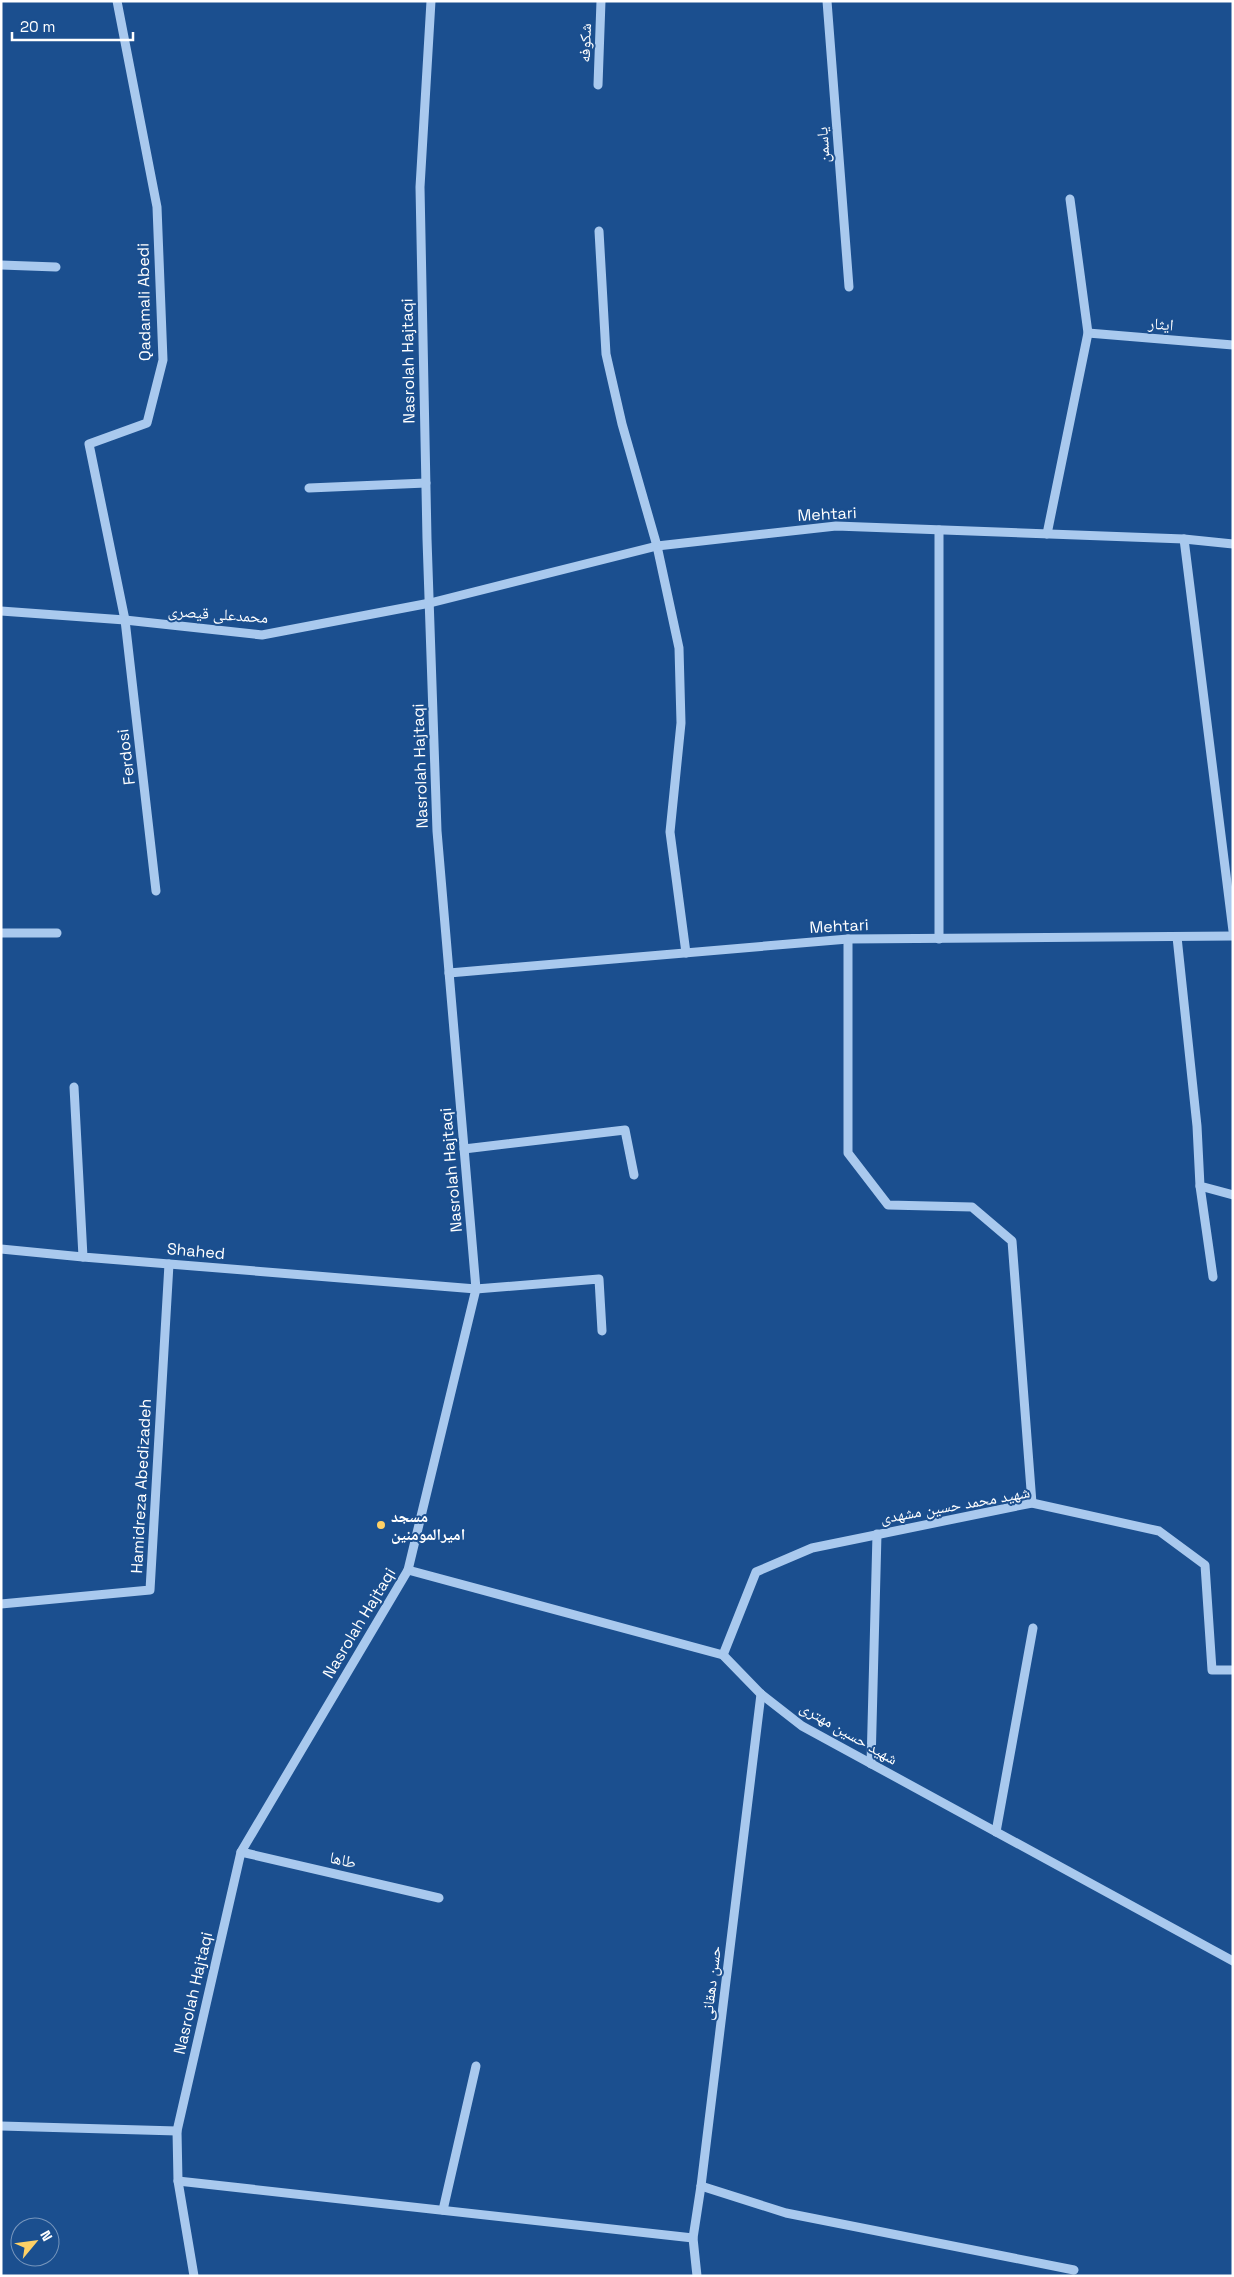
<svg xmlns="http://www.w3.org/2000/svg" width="1234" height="2277" font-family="'Space Grotesk','Noto Naskh Arabic',sans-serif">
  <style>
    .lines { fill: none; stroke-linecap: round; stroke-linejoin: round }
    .minor { stroke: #a9c9ee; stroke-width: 9 }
    .poi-dot { fill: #ffd166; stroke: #1b4f8f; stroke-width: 2 }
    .labels { text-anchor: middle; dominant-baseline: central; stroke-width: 4; stroke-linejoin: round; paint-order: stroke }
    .street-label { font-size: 16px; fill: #fff; stroke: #1b4f8f }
    .poi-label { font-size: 16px; font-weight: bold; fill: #fff; stroke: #1b4f8f; text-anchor: start }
  </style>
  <rect width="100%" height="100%" fill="#1b4f8f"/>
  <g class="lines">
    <g class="minor">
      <path d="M117,1L157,207L163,360L147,423L89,444L125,620L156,891"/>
      <path d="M827,1L849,287"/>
      <path d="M598,85L601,1"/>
      <path d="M599,231L606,354L622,424L657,546L679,648L681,723L670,832L686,953"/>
      <path d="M1,265L56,267"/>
      <path d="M1088,333L1233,345"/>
      <path d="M309,488L426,483"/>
      <path d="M1047,534L1088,333L1070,199"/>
      <path d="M1184,539L1233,931"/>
      <path d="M1,611L125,620L262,635L430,603L657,546L836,526L1184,539L1233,544"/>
      <path d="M1,933H57"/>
      <path d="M1177,937L1197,1126L1200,1186L1233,1195"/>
      <path d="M848,939V1153L888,1205L972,1207L1012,1241L1032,1503"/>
      <path d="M939,939V530"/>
      <path d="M449,973L848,939L1233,936"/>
      <path d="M74,1087L83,1257L476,1289L599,1279L602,1331"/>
      <path d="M464,1149L625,1130L634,1175"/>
      <path d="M1200,1186L1213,1277"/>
      <path d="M1,1249L83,1257"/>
      <path d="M408,1570L723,1655L761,1694L802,1726L1233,1961"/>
      <path d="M1,1604L150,1590L169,1264"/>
      <path d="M723,1655L756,1572L812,1548L1032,1503L1159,1531L1205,1565L1212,1670H1233"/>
      <path d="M871,1764L877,1534"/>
      <path d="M996,1832L1033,1628"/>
      <path d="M241,1852L439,1898"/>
      <path d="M1,2126L177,2131"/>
      <path d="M178,2181L693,2238"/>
      <path d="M701,2186L786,2213L1074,2270"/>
      <path d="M443,2210L476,2066"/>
      <path d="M194,2276L178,2181L177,2131L241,1852L408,1570L476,1289L437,831L427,539L420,187L431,1"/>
      <path d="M697,2276L693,2238L701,2186L761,1694"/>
    </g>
  </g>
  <circle class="poi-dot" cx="381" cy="1525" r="5"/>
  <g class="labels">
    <g class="street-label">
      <text transform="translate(585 43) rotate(-88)">شکوفه</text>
      <text transform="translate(823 145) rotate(-94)">یاسمن</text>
      <text transform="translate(144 302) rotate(-91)">Qadamali Abedi</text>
      <text transform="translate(1161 324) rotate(5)">ایثار</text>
      <text transform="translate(408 361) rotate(-91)">Nasrolah Hajtaqi</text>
      <text transform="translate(827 514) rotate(-3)">Mehtari</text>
      <text transform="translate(218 614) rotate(4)">محمدعلی قیصری</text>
      <text transform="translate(126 757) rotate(-97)">Ferdosi</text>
      <text transform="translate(420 766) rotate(-92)">Nasrolah Hajtaqi</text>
      <text transform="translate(839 926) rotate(-3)">Mehtari</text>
      <text transform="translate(451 1170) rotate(-95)">Nasrolah Hajtaqi</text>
      <text transform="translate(196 1251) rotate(5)">Shahed</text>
      <text transform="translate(141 1486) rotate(-87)">Hamidreza Abedizadeh</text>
      <text transform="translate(955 1505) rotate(-10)">شهید محمد حسین مشهدی</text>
      <text transform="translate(359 1623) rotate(-59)">Nasrolah Hajtaqi</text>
      <text transform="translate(849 1733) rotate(30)">شهید حسین مهتری</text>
      <text transform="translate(343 1860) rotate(13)">طاها</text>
      <text transform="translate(711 1983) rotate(-83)">حسن دهقانی</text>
      <text transform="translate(193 1993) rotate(-77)">Nasrolah Hajtaqi</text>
    </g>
    <g class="poi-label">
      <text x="391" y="1516">مسجد<tspan x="391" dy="18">امیرالمومنین</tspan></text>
    </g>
  </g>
  <rect width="1234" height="2277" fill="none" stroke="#ffffff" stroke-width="5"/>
  <g transform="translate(35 2242) rotate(61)"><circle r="24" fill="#1b4f8f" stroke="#7695bc"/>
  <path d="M0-4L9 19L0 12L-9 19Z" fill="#ffd166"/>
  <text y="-8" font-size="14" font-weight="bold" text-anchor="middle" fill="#ffffff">N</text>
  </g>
  <path d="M12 32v8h121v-8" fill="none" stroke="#ffffff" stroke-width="2.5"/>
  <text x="20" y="32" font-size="15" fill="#ffffff" stroke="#1b4f8f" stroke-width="4" paint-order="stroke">20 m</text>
</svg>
